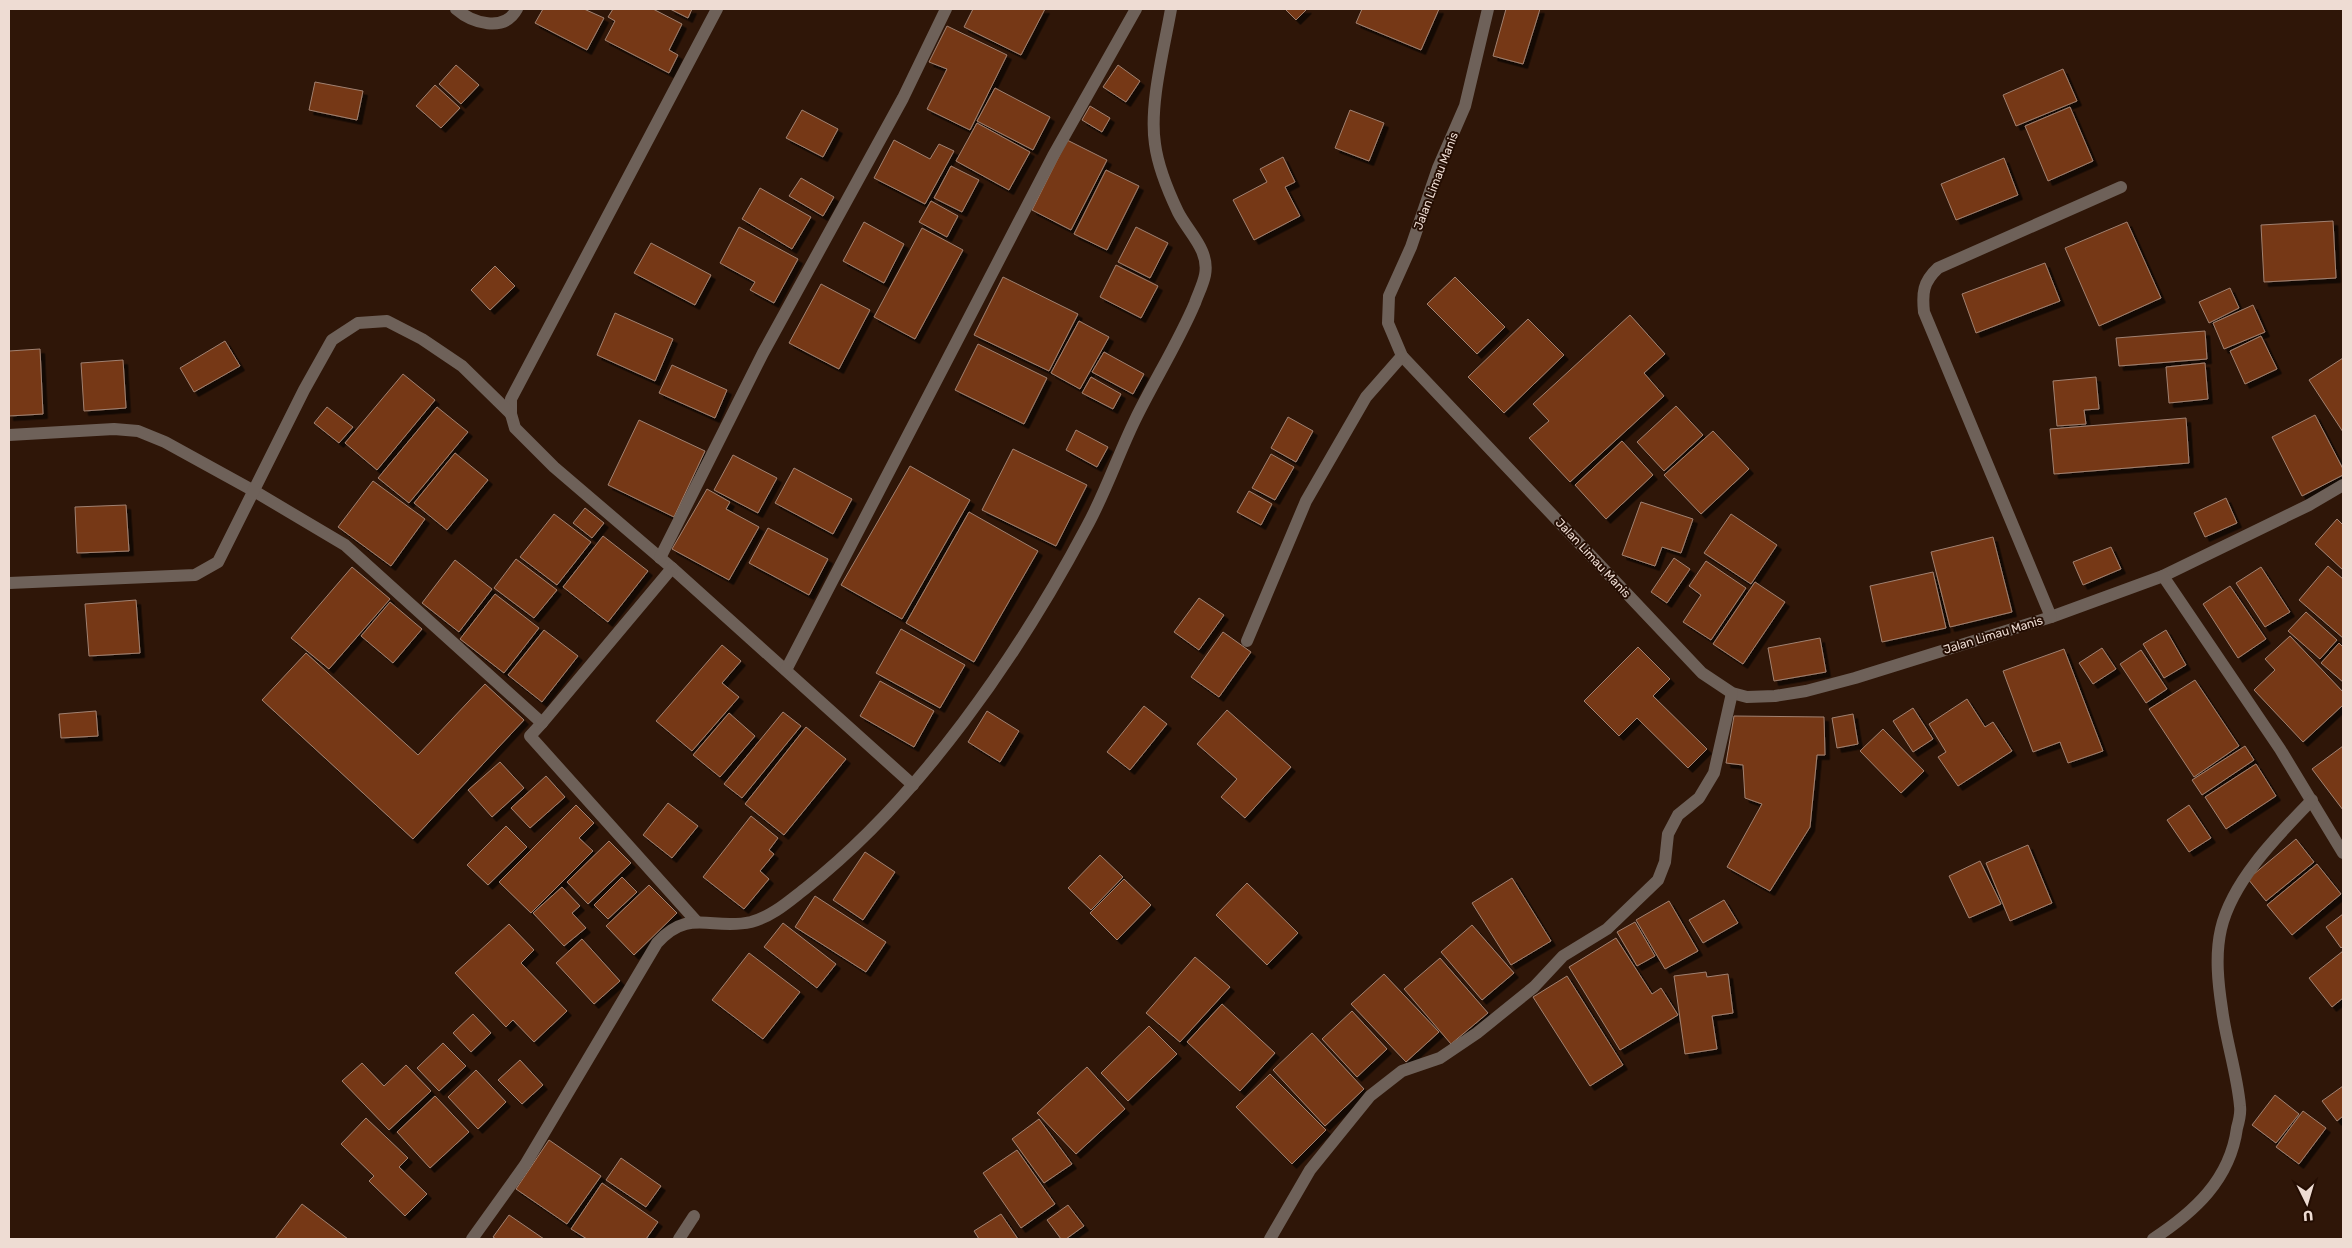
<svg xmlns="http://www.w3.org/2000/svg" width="2352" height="1248" font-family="Rubik,sans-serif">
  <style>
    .building { fill: #763915; stroke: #a18171; filter: url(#shadow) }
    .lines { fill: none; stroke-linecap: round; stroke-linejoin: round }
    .minor { stroke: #6e6159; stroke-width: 12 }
    .labels { text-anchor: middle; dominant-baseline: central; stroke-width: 4; stroke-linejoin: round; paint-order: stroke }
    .street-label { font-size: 12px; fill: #eedcd3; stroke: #240d02 }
  </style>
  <defs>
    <filter id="shadow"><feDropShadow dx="4.5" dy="4.5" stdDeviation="0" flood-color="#0009"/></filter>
  </defs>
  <rect width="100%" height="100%" fill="#2f1608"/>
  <g class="building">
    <path d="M543,9H584L604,18L587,50L535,23Z"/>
    <path d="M613,9H653L682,24L669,50L678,55L669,73L605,40L615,21L608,17Z"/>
    <path d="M670,9H692L688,18Z"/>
    <path d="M973,9H1045L1021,55L964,27Z"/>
    <path d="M1285,9H1307L1296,20Z"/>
    <path d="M1362,9H1439L1421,50L1356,23Z"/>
    <path d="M1506,9H1540L1523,64L1493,56Z"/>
    <path d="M947,26L1007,55L970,130L927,109L947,69L929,62Z"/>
    <path d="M456,65L479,85L461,104L439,84Z"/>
    <path d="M1118,65L1140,81L1126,102L1103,87Z"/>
    <path d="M2063,69L2077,101L2016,126L2003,95Z"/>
    <path d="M315,82L363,91L357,120L309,110Z"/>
    <path d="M435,85L460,108L441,128L416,106Z"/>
    <path d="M995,88L1050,117L1033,150L977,121Z"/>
    <path d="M1090,106L1110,118L1102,132L1082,120Z"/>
    <path d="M2070,107L2093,161L2048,181L2025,126Z"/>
    <path d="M802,110L838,129L823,157L786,138Z"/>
    <path d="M1350,110L1384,123L1369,161L1335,148Z"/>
    <path d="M977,123L1030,152L1009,190L956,161Z"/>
    <path d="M894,140L930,159L939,144L954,151L925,204L874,178Z"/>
    <path d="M1067,140L1107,160L1071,230L1032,210Z"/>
    <path d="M1283,157L1295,182L1285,187L1300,216L1254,240L1233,200L1267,182L1260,169Z"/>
    <path d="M2004,158L2018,195L1956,220L1941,184Z"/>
    <path d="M951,166L979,180L962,212L934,198Z"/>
    <path d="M1106,170L1139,186L1107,250L1074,234Z"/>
    <path d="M801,178L834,197L823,216L789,196Z"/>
    <path d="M760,188L811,217L792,249L742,219Z"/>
    <path d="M931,201L958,216L947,237L919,222Z"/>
    <path d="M2333,221L2336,278L2264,282L2261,225Z"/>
    <path d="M864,222L904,244L884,283L843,261Z"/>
    <path d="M2127,222L2161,298L2099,326L2065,248Z"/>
    <path d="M739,227L798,259L774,303L750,290L755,282L720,263Z"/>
    <path d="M1136,227L1168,243L1150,278L1118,262Z"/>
    <path d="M922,228L963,250L915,339L874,317Z"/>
    <path d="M651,243L711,275L695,305L634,273Z"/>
    <path d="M2045,263L2060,301L1976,333L1962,294Z"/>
    <path d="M1116,265L1158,286L1141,318L1100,297Z"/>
    <path d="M495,266L515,286L490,310L471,290Z"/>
    <path d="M1003,277L1078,314L1049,371L974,335Z"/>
    <path d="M1455,277L1505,327L1477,354L1427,304Z"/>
    <path d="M821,284L870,310L839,369L789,343Z"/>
    <path d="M2230,288L2239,308L2209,323L2199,302Z"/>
    <path d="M2253,305L2265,332L2224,349L2213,323Z"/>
    <path d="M615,313L673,339L655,381L597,355Z"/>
    <path d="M1630,315L1665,354L1644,373L1664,396L1570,482L1529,438L1549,421L1533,404Z"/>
    <path d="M1528,319L1564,355L1504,413L1468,377Z"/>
    <path d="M1079,321L1109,337L1080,389L1051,373Z"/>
    <path d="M2205,331L2207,359L2119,366L2116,338Z"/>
    <path d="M2261,336L2277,369L2245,384L2230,351Z"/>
    <path d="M225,341L240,366L194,392L180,368Z"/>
    <path d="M978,344L1047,378L1024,424L955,390Z"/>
    <path d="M40,349L43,414L9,416V351Z"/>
    <path d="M1104,352L1144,374L1133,394L1092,372Z"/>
    <path d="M2343,358V432L2309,380Z"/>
    <path d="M123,360L126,408L84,411L81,363Z"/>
    <path d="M2205,363L2208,399L2169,403L2166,367Z"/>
    <path d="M672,365L727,390L715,418L659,393Z"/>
    <path d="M403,374L435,400L377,470L345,443Z"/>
    <path d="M1091,377L1121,394L1113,409L1082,393Z"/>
    <path d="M2096,377L2099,409L2084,410L2086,424L2057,426L2053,381Z"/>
    <path d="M1676,406L1703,435L1664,471L1637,442Z"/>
    <path d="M327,407L353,427L339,443L314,423Z"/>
    <path d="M437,407L468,432L409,503L378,478Z"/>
    <path d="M2315,415L2343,469V475L2302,496L2272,437Z"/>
    <path d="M1288,417L1313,431L1296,462L1271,448Z"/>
    <path d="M2186,418L2189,463L2054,474L2050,429Z"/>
    <path d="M639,420L705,451L674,517L608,485Z"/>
    <path d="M1076,430L1108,447L1097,467L1066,450Z"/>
    <path d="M1713,431L1749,469L1701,514L1664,475Z"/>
    <path d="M1622,441L1653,475L1606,519L1575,485Z"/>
    <path d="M1013,449L1087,485L1056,546L982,510Z"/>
    <path d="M455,453L488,480L447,530L414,503Z"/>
    <path d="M1271,454L1294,467L1275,500L1252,488Z"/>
    <path d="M733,455L777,478L758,513L714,490Z"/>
    <path d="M910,466L970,500L902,619L841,585Z"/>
    <path d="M794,468L852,499L833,534L775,503Z"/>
    <path d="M373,481L425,519L391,566L338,527Z"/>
    <path d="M707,489L730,502L726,509L759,527L729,580L672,549Z"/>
    <path d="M1249,491L1272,504L1261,525L1237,512Z"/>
    <path d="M2226,498L2237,523L2205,537L2194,513Z"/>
    <path d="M1641,502L1693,519L1681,553L1662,547L1655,566L1622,555Z"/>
    <path d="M126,505L129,551L77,553L75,507Z"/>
    <path d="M585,508L604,523L592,538L573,523Z"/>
    <path d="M969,512L1038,551L974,662L906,623Z"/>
    <path d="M554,514L591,542L557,585L520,557Z"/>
    <path d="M1731,514L1777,545L1751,584L1704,553Z"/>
    <path d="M2337,519L2343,525V570L2315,544Z"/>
    <path d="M768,528L828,559L809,595L749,563Z"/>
    <path d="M603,536L648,571L608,622L563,587Z"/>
    <path d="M1993,537L2012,612L1950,627L1931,552Z"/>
    <path d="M2111,547L2121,569L2083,585L2073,562Z"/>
    <path d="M1674,558L1690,569L1667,603L1651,592Z"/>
    <path d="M516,559L557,590L534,618L494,588Z"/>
    <path d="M455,560L492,589L459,632L422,603Z"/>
    <path d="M1706,561L1746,588L1711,640L1683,622L1701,595L1689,586Z"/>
    <path d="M2328,566L2343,579V638L2299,600Z"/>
    <path d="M352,567L390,599L329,669L291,638Z"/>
    <path d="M2261,567L2290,612L2265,627L2236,583Z"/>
    <path d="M1933,572L1946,628L1882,642L1870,586Z"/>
    <path d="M1755,582L1785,602L1743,664L1713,644Z"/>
    <path d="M2230,586L2266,639L2238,658L2203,604Z"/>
    <path d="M495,594L539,628L504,673L460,639Z"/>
    <path d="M1199,598L1224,615L1199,650L1174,632Z"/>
    <path d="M136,600L140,653L89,656L85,604Z"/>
    <path d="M390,602L422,629L393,663L361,636Z"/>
    <path d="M2306,612L2337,640L2320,659L2288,631Z"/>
    <path d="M901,629L965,665L940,708L876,673Z"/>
    <path d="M544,630L578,656L542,702L508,675Z"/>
    <path d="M2166,630L2186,665L2164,678L2143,644Z"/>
    <path d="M1223,632L1251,652L1219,697L1191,677Z"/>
    <path d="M2290,636L2343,692V705L2303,742L2254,690L2275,670L2265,659Z"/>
    <path d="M1820,638L1826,672L1774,681L1768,648Z"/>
    <path d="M2339,643L2343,647V682L2321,663Z"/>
    <path d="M722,645L741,661L722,683L739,697L692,751L656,721Z"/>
    <path d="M1638,647L1670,679L1653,696L1707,749L1688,768L1637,718L1619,736L1584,701Z"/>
    <path d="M2102,648L2116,669L2093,684L2079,663Z"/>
    <path d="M2064,649L2103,751L2068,763L2060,742L2033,752L2003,671Z"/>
    <path d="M2141,650L2167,689L2146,703L2120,664Z"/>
    <path d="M306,653L418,755L485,684L524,720L413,839L262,700Z"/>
    <path d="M2195,680L2239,746L2194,777L2149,709Z"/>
    <path d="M880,681L934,711L914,747L860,716Z"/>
    <path d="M1967,699L1985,727L1993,722L2012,751L1958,786L1938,757L1946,752L1929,724Z"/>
    <path d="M1144,706L1167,724L1130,770L1107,752Z"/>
    <path d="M1913,708L1933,739L1913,752L1893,721Z"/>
    <path d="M1227,710L1291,767L1245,818L1221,797L1237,779L1197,744Z"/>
    <path d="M96,711L98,736L61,738L59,714Z"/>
    <path d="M987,711L1019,731L1000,762L968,742Z"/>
    <path d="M783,712L801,726L742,798L724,784Z"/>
    <path d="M729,713L755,736L720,777L693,755Z"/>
    <path d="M1853,714L1858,744L1837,748L1832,718Z"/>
    <path d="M1734,716L1824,717L1825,755H1817L1810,827L1770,891L1727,867L1762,804L1745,798L1743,765L1726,763Z"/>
    <path d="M806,727L846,759L784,835L745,804Z"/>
    <path d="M1883,729L1924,771L1901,793L1860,751Z"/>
    <path d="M2245,746L2254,760L2202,795L2192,780Z"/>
    <path d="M2343,746V810L2312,769Z"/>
    <path d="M500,762L524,788L492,817L468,790Z"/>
    <path d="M2256,764L2276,796L2226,829L2205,797Z"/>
    <path d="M546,776L565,797L530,828L511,808Z"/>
    <path d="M668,803L698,826L672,858L643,835Z"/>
    <path d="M576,805L594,823L579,838L593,851L531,913L499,882Z"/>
    <path d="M2189,805L2211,838L2189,852L2167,820Z"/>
    <path d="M751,816L778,838L769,850L774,854L760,871L769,879L744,909L703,877Z"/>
    <path d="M506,826L527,847L488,885L467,865Z"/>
    <path d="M2296,839L2314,862L2266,901L2248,879Z"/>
    <path d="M609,841L631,863L588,904L567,882Z"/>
    <path d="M2028,845L2052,903L2010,921L1986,863Z"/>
    <path d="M865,852L895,872L863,920L833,900Z"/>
    <path d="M1100,855L1123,877L1091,910L1068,888Z"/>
    <path d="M1980,861L2001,904L1969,918L1949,876Z"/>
    <path d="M2317,864L2341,894L2292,935L2267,905Z"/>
    <path d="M622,877L637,892L608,919L594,905Z"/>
    <path d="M1512,878L1551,941L1511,965L1472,903Z"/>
    <path d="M1124,879L1151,905L1117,940L1090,913Z"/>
    <path d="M1247,883L1298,933L1267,965L1216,915Z"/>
    <path d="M649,885L677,913L634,955L606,926Z"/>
    <path d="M562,887L580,906L572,913L586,928L564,946L533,913Z"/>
    <path d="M815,896L886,942L866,972L795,927Z"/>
    <path d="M1724,900L1738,923L1703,943L1689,920Z"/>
    <path d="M1669,901L1698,951L1665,969L1636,920Z"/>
    <path d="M2343,914V946L2341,948L2326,927Z"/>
    <path d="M1635,922L1655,956L1637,966L1617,932Z"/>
    <path d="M783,923L836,964L817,988L764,947Z"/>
    <path d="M509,924L534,950L521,963L567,1011L534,1042L513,1020L506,1027L455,973Z"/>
    <path d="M1472,925L1514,973L1482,1000L1441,952Z"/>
    <path d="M1616,938L1652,994L1661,988L1678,1015L1620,1050L1569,967Z"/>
    <path d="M582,939L620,981L594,1004L556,963Z"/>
    <path d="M2343,951V998L2332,1007L2309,978Z"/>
    <path d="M749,953L800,992L763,1039L712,1000Z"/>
    <path d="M1195,957L1230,987L1180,1042L1146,1013Z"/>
    <path d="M1440,958L1488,1013L1451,1044L1404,989Z"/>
    <path d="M1706,972L1707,977L1728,974L1733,1013L1712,1016L1717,1049L1685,1054L1674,976Z"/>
    <path d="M1384,974L1439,1032L1406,1062L1351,1004Z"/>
    <path d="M1567,976L1623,1065L1590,1086L1533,997Z"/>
    <path d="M1222,1004L1275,1053L1240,1091L1187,1042Z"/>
    <path d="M1352,1011L1387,1049L1357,1077L1322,1039Z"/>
    <path d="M473,1014L491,1033L471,1052L453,1033Z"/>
    <path d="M1149,1026L1177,1054L1128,1101L1101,1073Z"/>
    <path d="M1312,1033L1364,1089L1325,1126L1273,1070Z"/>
    <path d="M443,1043L466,1066L439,1091L417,1068Z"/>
    <path d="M520,1060L543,1085L522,1104L498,1080Z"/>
    <path d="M362,1063L384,1086L406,1065L431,1091L389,1130L342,1081Z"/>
    <path d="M1087,1067L1125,1109L1076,1154L1037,1113Z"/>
    <path d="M476,1070L506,1102L478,1129L448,1097Z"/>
    <path d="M1270,1074L1326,1130L1292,1164L1236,1107Z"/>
    <path d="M2343,1086V1116L2337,1121L2322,1101Z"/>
    <path d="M2275,1095L2299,1114L2276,1143L2252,1125Z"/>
    <path d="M435,1096L469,1132L430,1168L397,1132Z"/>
    <path d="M2303,1111L2326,1128L2299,1164L2276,1147Z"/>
    <path d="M366,1118L408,1158L399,1167L427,1194L405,1216L369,1181L374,1176L341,1144Z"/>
    <path d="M1039,1119L1072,1164L1044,1183L1012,1139Z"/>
    <path d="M549,1140L601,1176L567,1224L516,1189Z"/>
    <path d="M1017,1150L1055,1204L1021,1228L983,1173Z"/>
    <path d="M621,1158L661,1186L646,1207L606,1180Z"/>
    <path d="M602,1183L658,1222L646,1239H587L571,1229Z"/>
    <path d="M302,1204L348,1239H275Z"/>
    <path d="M1068,1205L1084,1226L1066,1239H1061L1047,1220Z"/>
    <path d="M1001,1214L1018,1239H979L974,1231Z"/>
    <path d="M509,1215L544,1239H496L493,1237Z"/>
  </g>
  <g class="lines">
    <g class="minor">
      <path d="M456,9C472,23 504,33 517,9"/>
      <path d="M717,9L511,399V414L515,428L554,467L672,568L913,785"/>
      <path d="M1488,9L1465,106L1438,168L1411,247L1389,296L1388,323L1402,356L1702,673L1732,693L1747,697L1775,696L1806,691L1855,678L2051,617L2163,576L2309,505L2343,485"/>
      <path d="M9,435L114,429L138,431L165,442L254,491L345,545L542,723L530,736L697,922"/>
      <path d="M660,558L763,353L903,98L946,9"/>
      <path d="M2163,576L2280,749L2343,853"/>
      <path d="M9,583L195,575L218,562L304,390L332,340L358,323L387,321L422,339L462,366L511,414"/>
      <path d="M2051,617L1924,312C1922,293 1923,282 1938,268L2121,187"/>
      <path d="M1247,641L1306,501L1366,397L1402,356"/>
      <path d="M786,670L1053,156L1136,9"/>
      <path d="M542,723L672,568"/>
      <path d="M472,1239L525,1165L657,943C689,907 712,931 751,922C773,916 789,901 806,888C920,798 1018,656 1086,528C1105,494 1118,455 1135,420C1154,381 1178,343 1195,303C1198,294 1203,285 1205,275C1210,250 1188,232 1178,212C1168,191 1158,167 1155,144C1149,105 1164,49 1171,9"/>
      <path d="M679,1239L694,1216"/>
      <path d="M1270,1239L1310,1170L1370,1096L1402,1071L1440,1058L1477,1033L1534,987L1563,956L1607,929L1658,880L1665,862L1668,834L1678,815L1699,798L1714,773L1732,693"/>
      <path d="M2153,1239C2194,1212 2230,1180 2237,1128C2239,1121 2241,1113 2240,1106C2237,1073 2226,1041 2222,1009C2218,983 2215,955 2221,929C2232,881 2278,835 2312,800"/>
    </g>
  </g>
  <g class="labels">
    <g class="street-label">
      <text transform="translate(1436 181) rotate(-69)">Jalan Limau Manis</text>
      <text transform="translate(1593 558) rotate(47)">Jalan Limau Manis</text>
      <text transform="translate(1993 635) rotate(-17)">Jalan Limau Manis</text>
    </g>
  </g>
  <rect width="2352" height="1248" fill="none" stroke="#eedcd3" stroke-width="20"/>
  <g transform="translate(2307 1203) rotate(175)" stroke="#240d02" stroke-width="4" paint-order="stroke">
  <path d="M0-4L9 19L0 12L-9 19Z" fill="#eedcd3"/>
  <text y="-8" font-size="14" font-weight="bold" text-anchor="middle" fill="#eedcd3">U</text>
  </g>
</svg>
